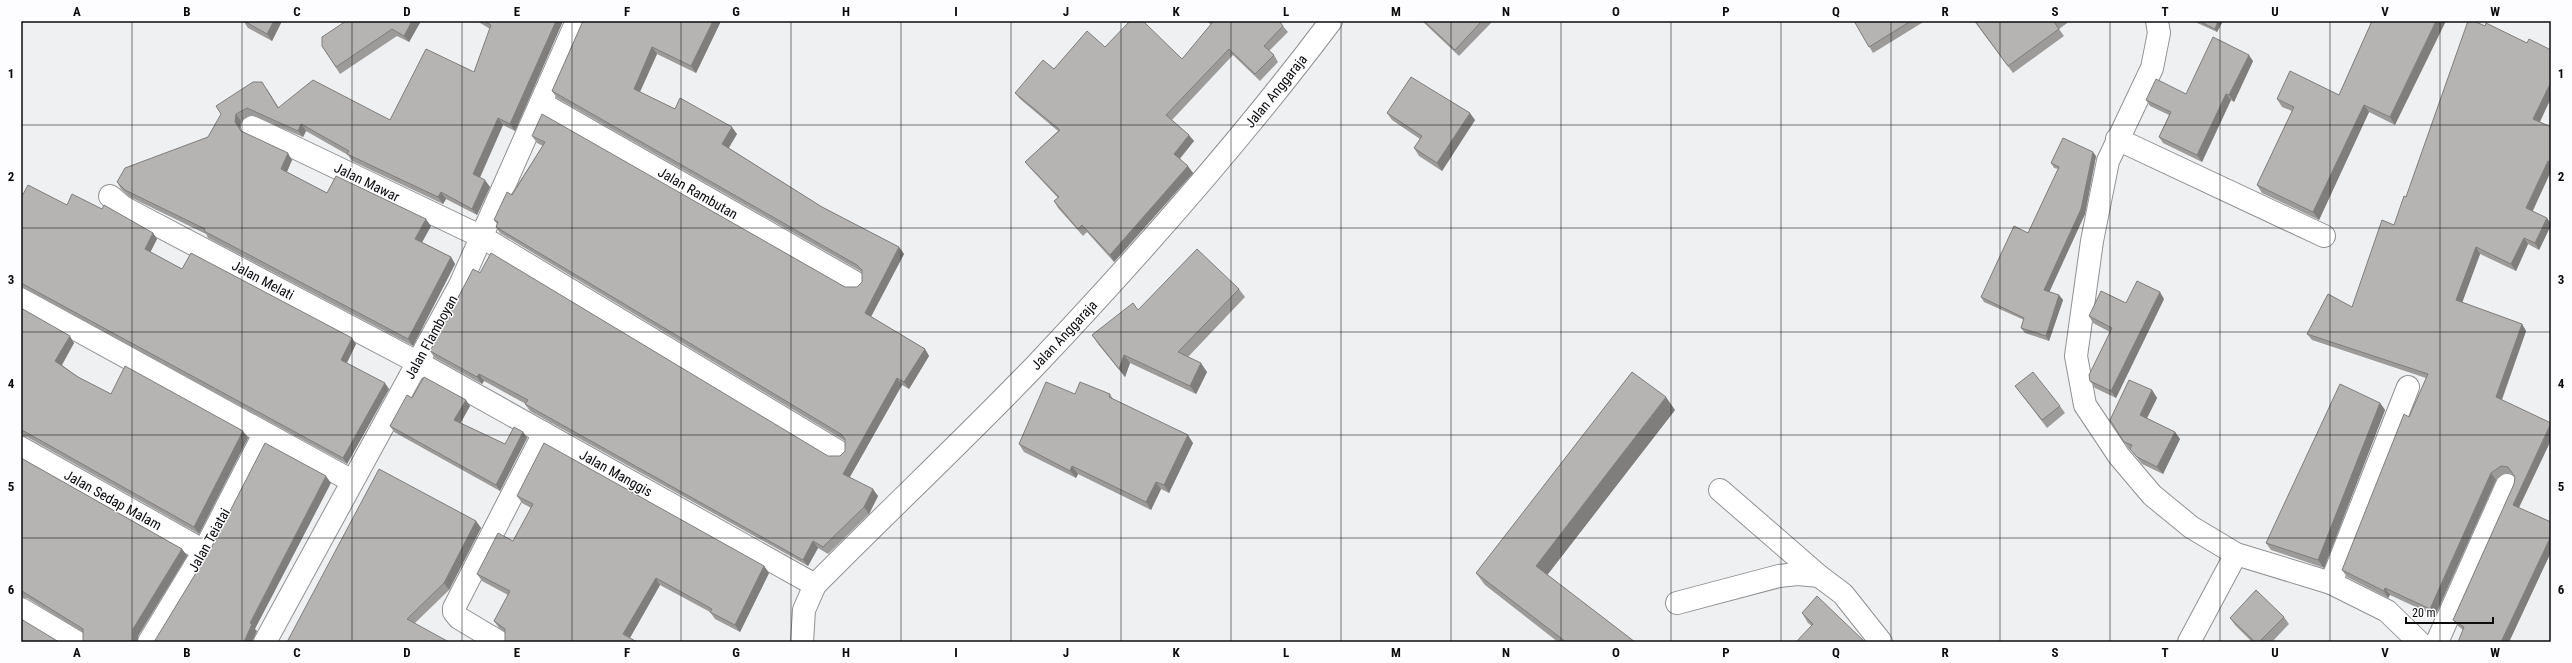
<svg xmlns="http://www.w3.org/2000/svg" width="2572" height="663" font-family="'Roboto Condensed',sans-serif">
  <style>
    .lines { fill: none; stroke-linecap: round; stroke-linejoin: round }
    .minor-casing { stroke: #909193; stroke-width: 24 }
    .minor { stroke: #fff; stroke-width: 22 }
    .wall { fill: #9d9b9a }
    .shaded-wall { fill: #7f7e7d }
    .building { fill: #b6b4b3; stroke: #7f7e7d }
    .grid { fill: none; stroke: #0b0b0c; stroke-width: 1; stroke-opacity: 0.55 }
    .labels { text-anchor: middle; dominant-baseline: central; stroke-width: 3; stroke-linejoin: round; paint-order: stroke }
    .street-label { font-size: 14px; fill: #0b0b0c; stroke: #fdfdff }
    .neatline { fill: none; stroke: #0b0b0c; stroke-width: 1.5 }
    .grid-label { font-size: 13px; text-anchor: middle; font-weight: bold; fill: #0b0b0c }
  </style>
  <rect width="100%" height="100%" fill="#eff0f2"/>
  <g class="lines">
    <defs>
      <g id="minor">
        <path d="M2157,21L2159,33L2152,68L2108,161L2092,241L2076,356L2085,405L2119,456L2152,495L2191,527L2236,554L2331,583L2387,611L2419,642"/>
        <path d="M541,103L856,283"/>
        <path d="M252,127L482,237L839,452"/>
        <path d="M2117,139L2324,236"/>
        <path d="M110,196L123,207L417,362L815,585"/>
        <path d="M21,299L352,481"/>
        <path d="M21,448L204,551"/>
        <path d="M1720,490L1819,576"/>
        <path d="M2331,583L2408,387"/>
        <path d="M1677,603L1779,576L1798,574L1819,576L1843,594L1881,642"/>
        <path d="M21,609L77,642"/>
        <path d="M149,642L204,551L264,434"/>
        <path d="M265,642L460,285L577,21"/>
        <path d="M499,642L459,618L454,612V608L544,433"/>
        <path d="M802,642L804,610L815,585C888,511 964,440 1036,365C1140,255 1240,142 1331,21"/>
        <path d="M2189,642L2236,554"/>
        <path d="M2437,642L2507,485"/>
      </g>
    </defs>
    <use href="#minor" class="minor-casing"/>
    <use href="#minor" class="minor"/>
  </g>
  <g class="wall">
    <path d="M282,21L272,41L248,28L244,22Z"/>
    <path d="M346,21H421L409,42L397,36L340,74L322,46Z"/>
    <path d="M477,21H563L515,131L503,125L480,178L490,187L477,215L446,199L443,204L352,161L348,155L306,131L303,137L251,115L241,121L240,128L242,131L292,160L287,172L327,193L431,226L422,242L451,257L455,264L413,346L208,238L206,234L130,197L121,189L117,182L208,137L267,89L279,108L390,120L474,72L490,29Z"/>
    <path d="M583,21H721L696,73L657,54L640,92L675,109L737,134L729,148L822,207L899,247L904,254L871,317L925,349L929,356L909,389L902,385L850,477L878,496L869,514L828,554L818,548L808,566L530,411L525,404H526L484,381L482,384L435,358L430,351L828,456H840L845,451V441L500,233L496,227L497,224L494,220L543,146L537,143L532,136L845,287H857L862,282V272L557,98L552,91Z"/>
    <path d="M1207,21H1279L1283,26L1288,32L1269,51L1274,55L1278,62L1260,81L1233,55L1172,120L1194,141L1180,159L1193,173L1114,262L1087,232L1083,236L1058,208L1054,201L1058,198L1030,168L1025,162L1058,131L1020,99L1015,93L1054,69L1105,47L1182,59L1211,25Z"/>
    <path d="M1422,21H1493L1459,56Z"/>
    <path d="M1854,21H1925L1873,53Z"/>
    <path d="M1974,21H2070L2059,29L2064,36L2013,73Z"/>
    <path d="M2193,21H2223L2217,32Z"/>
    <path d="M2372,21L2395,125L2369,112L2319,220L2262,193L2257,185L2292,111L2282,107L2277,99L2339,95Z"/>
    <path d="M2485,26L2527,43L2551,50V98L2540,122L2551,127V171L2532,211L2551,224V225L2539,250L2528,244L2516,271L2480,254L2462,302L2522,324L2526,331L2502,400L2551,423V440L2519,508L2551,522V552L2509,642H2458L2463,630L2458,626L2453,620L2514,484L2515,477L2512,474L2505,473L2496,480L2435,616L2390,595L2388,598L2347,577L2342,570L2409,417L2426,378L2312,340L2307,334L2352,307L2394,225Z"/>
    <path d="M2253,61L2234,102L2231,100L2202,162L2163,143L2159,137L2169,115L2150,106L2146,100L2186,94Z"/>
    <path d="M1387,113L1475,120L1442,171L1419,156L1414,148L1420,139L1392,120Z"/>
    <path d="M2096,156L2085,214L2049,292L2059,295L2063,300L2049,341L2025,333L2021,328L2024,320L1984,302L1981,297L2028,233L2058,169L2054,168L2051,163Z"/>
    <path d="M21,198L67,205L102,209L153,233L157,239L150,252L182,269L356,344L347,363L389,389L347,464L21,287Z"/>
    <path d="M1239,289L1245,297L1188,357L1207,372L1196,394L1130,363L1125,377L1098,344L1092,335L1138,310Z"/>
    <path d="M2164,299L2116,398L2095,388L2090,381L2110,332L2093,323L2089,316L2126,303Z"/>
    <path d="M21,308L74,343L62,365L78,377L111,394L248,438L199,534L27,437H21Z"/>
    <path d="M2015,386L2060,406L2065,413L2047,428Z"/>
    <path d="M2152,390L2157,398L2147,418L2175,432L2180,439L2163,474L2142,464L2131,450L2129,449L2110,420Z"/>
    <path d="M1075,394H1110L1113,399L1193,443L1169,493L1161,489L1151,510L1078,474L1076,478L1024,452L1019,444Z"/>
    <path d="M412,398L470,406L460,423L505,444L523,432L527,438L500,491L394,432L390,426Z"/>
    <path d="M2380,403L2385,410L2324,568L2271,550L2266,543Z"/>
    <path d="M1675,410L1547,575L1635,642H1558L1485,585L1476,573Z"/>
    <path d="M21,458L182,549L187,556L138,636L83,641V633L27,598H21Z"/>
    <path d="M517,496L764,566L769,573L740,632L715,619L710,612L660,585L630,638L505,641V632L499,628L494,621L508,595L482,581L477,574L513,541L531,508L522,503Z"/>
    <path d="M476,521L481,528L449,590L415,623L287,642Z"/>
    <path d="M1802,613L1865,642L1812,626L1808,623Z"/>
    <path d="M2284,617L2289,624L2272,642H2252L2235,625L2230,618Z"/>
  </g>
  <g class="shaded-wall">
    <path d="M274,21H282L272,41L267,34Z"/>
    <path d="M412,21H421L409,42L404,36Z"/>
    <path d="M556,21H563L515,131L510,124Z"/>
    <path d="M713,21H721L696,73L691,66Z"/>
    <path d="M2218,21H2223L2217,32L2215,29Z"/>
    <path d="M2436,21H2446L2395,125L2390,117Z"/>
    <path d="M652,47L657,54L638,96L634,89Z"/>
    <path d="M2249,55L2253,61L2234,102L2229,95Z"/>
    <path d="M2551,82V98L2538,125L2533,119Z"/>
    <path d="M2226,94L2231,100L2202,162L2197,155Z"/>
    <path d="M2364,105L2369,112L2319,220L2313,212Z"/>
    <path d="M1470,113L1475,120L1442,171L1437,163Z"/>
    <path d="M236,114L241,121L240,128L235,122Z"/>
    <path d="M498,118L503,125L478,181L473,174Z"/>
    <path d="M301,124L306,131L303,137L298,131Z"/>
    <path d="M732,127L737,134L727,150L722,144Z"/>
    <path d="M1189,135L1194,141L1178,160L1174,154Z"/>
    <path d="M2093,152L2096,156L2085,214L2048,295L2044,290Z"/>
    <path d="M288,153L292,160L285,176L281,169Z"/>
    <path d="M2548,161L2551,166V171L2531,215L2526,208Z"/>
    <path d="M1188,166L1193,173L1114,262L1110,255Z"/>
    <path d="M485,180L490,187L477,215L472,209Z"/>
    <path d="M441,192L446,199L443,204L438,197Z"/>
    <path d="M2547,218L2551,224V225L2539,250L2535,243Z"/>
    <path d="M426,219L431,226L420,246L415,239Z"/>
    <path d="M153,233L157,239L149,255L145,249Z"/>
    <path d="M2524,238L2528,244L2516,271L2511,264Z"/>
    <path d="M899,247L904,254L869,320L865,313Z"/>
    <path d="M2476,247L2480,254L2461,306L2456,300Z"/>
    <path d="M451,257L455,264L413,346L408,339Z"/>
    <path d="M2160,292L2164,299L2116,398L2111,391Z"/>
    <path d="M2059,295L2063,300L2049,341L2046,336Z"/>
    <path d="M2522,324L2526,331L2500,404L2496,397Z"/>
    <path d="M70,336L74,343L60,368L55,361Z"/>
    <path d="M352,338L356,344L345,366L341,360Z"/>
    <path d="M925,349L929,356L909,389L904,382Z"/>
    <path d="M1124,355L1130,363L1125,377L1119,369Z"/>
    <path d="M1201,363L1207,372L1196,394L1190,386Z"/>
    <path d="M479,374L484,381L482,384L477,377Z"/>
    <path d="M897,378L902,385L848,480L843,474Z"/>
    <path d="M385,383L389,389L347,464L343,458Z"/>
    <path d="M2152,390L2157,398L2145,422L2140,415Z"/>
    <path d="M1666,397L1675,410L1545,578L1536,566Z"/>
    <path d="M466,400L470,406L459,426L454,420Z"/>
    <path d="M2380,403L2385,410L2324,568L2318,560Z"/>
    <path d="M2551,424V440L2517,511L2513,505Z"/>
    <path d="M243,431L248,438L199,534L194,527Z"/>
    <path d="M523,432L527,438L500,491L496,485Z"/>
    <path d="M2175,432L2180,439L2163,474L2157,467Z"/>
    <path d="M1188,435L1193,443L1169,493L1164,485Z"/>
    <path d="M1072,466L1078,474L1076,478L1070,471Z"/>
    <path d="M2491,473L2496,480L2435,616L2430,609Z"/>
    <path d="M326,476L331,483L255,629L257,631L252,642H244L250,623Z"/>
    <path d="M1156,482L1161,489L1151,510L1146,502Z"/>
    <path d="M873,489L878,496L869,514L864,507Z"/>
    <path d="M476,521L481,528L449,590L444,583Z"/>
    <path d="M2551,536V552L2509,642H2501Z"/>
    <path d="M813,541L818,548L808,566L803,560Z"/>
    <path d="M182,549L187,556L138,636V642H134L133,641V629Z"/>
    <path d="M764,566L769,573L740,632L735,625Z"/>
    <path d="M656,578L660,585L628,641L623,634Z"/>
    <path d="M2385,588L2390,595L2388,598L2384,591Z"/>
  </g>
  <g class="building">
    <path d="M244,21H274L267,34Z"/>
    <path d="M346,21H412L404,36L392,29L336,67L322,46V37Z"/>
    <path d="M484,21H556L510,124L498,118L473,174L485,180L472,209L441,192L438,197L347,154L349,151L301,124L298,131L247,108L236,114L235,122L241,131L288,153L281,169L327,193L336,176L426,219L415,239L451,257L408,339L204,231L205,229L125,190L117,182L125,168L208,137L221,114L216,106L253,82H262L278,108L313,80L390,120L426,49L474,72L491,25Z"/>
    <path d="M583,21H713L691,66L652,47L634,89L675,109L680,98L732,127L722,144L822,207L899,247L865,313L925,349L904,382L897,378L843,474L873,489L864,507L823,547L813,541L803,560L525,404L528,400L479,374L477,377L430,351L473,269L480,273L491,253L828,456H840L845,451V439L841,434L496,227L498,222L494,220L507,192L512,195L545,142L532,136L542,114L845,287H857L862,282V270L857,265L552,91Z"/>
    <path d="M1130,21H1143L1182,59L1212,23L1210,21H1279L1283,26L1264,46L1274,55L1255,74L1229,49L1166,115L1189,135L1174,154L1188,166L1110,255L1082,225L1078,229L1054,201L1059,197L1025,162L1060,130L1015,93L1043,60L1054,69L1087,31L1105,47Z"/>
    <path d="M1424,21H1482L1455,50Z"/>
    <path d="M1854,21H1911L1869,47Z"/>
    <path d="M1975,21H2056L2054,22L2059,29L2008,66Z"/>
    <path d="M2199,21H2218L2215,29Z"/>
    <path d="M2372,21H2436L2390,117L2364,105L2313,212L2257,185L2294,107L2277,99L2290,71L2339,95Z"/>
    <path d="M2468,21H2474L2485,26L2486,23L2527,43L2529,39L2551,50V82L2533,119L2551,127V163L2548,161L2526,208L2547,218L2535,243L2524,238L2511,264L2476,247L2456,300L2522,324L2496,397L2551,423L2513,505L2551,522V536L2501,642H2458L2464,627L2453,620L2514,484L2515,477L2508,467L2501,466L2491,473L2430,609L2385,588L2384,591L2342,570L2404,414L2409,417L2428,374L2307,334L2328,294L2352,307L2382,220L2394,225L2404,196L2406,197Z"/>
    <path d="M2213,37L2249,55L2229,95L2226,94L2197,155L2159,137L2171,112L2146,100L2156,79L2186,94Z"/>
    <path d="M1411,77L1470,113L1437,163L1414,148L1422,136L1387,113Z"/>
    <path d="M2063,138L2093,152L2081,209L2044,290L2059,295L2046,336L2021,328L2024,318L1981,297L2014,226L2028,233L2059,167L2051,163Z"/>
    <path d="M28,185L67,205L72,194L102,209L104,205L153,233L145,249L182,269L191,253L352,338L341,360L385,383L343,458L21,283V198Z"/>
    <path d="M1197,249L1239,289L1178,352L1201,363L1190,386L1124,355L1119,369L1092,335L1133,303L1138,310Z"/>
    <path d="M2137,281L2160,292L2111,391L2090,381L2089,375L2112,328L2089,316L2101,291L2126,303Z"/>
    <path d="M21,308L70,336L55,361L78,377L111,394L125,366L243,431L194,527L22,430H21Z"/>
    <path d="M1632,372L1666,397L1536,566L1635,642H1566L1476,573Z"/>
    <path d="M2033,372L2060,406L2042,420L2015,386Z"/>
    <path d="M424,377L466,400L454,420L505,444L514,427L523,432L496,485L390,426L407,395L412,398Z"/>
    <path d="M2129,380L2152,390L2140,415L2175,432L2157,467L2137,457L2130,449L2132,445L2124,442L2110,420Z"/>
    <path d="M1046,382L1075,394L1080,382L1110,394L1109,397L1188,435L1164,485L1156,482L1146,502L1072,466L1070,471L1019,444Z"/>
    <path d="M2340,384L2380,403L2318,560L2266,543Z"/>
    <path d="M265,443L326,476L250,623L252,624L244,642H154L210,550Z"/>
    <path d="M544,443L764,566L735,625L710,612L712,609L656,578L623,634L637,642H503L505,641V629L494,621L510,591L477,574L498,533L513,541L533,504L517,496Z"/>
    <path d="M21,458L182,549L133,629V641L134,642H82L83,641V629L22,591H21Z"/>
    <path d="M379,469L476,521L444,583L407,619L449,642H287Z"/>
    <path d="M2256,590L2284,617L2259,642H2255L2230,618Z"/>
    <path d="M1817,596L1865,642H1796L1813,624L1802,613Z"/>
    <path d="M21,619L59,642H21Z"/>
  </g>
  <path class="grid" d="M132,21V642M242,21V642M352,21V642M462,21V642M572,21V642M681,21V642M791,21V642M901,21V642M1011,21V642M1121,21V642M1231,21V642M1341,21V642M1451,21V642M1561,21V642M1671,21V642M1781,21V642M1891,21V642M2000,21V642M2110,21V642M2220,21V642M2330,21V642M2440,21V642M21,125H2551M21,228H2551M21,332H2551M21,435H2551M21,538H2551"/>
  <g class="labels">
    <g class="street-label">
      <text transform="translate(1276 91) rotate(-51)">Jalan Anggaraja</text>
      <text transform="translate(367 182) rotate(26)">Jalan Mawar</text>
      <text transform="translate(698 193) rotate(30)">Jalan Rambutan</text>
      <text transform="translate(263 280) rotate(28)">Jalan Melati</text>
      <text transform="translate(1064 335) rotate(-47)">Jalan Anggaraja</text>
      <text transform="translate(431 337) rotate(-61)">Jalan Flamboyan</text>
      <text transform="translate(616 473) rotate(29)">Jalan Manggis</text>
      <text transform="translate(113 500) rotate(29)">Jalan Sedap Malam</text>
      <text transform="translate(209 540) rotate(-61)">Jalan Teiatai</text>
    </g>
  </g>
  <rect width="2572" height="663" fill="none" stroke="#fdfdff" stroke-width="44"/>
  <path d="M2406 617v6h87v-6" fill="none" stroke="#0b0b0c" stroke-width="2"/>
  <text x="2412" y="617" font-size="12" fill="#0b0b0c" stroke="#fdfdff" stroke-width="3" paint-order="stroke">20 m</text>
  <rect x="22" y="22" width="2528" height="619" class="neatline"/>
  <g class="grid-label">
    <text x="77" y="16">A</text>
    <text x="187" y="16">B</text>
    <text x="297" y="16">C</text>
    <text x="407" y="16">D</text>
    <text x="517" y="16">E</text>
    <text x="627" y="16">F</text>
    <text x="736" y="16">G</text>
    <text x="846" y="16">H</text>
    <text x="956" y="16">I</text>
    <text x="1066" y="16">J</text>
    <text x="1176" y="16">K</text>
    <text x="1286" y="16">L</text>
    <text x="1396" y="16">M</text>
    <text x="1506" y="16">N</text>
    <text x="1616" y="16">O</text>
    <text x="1726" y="16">P</text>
    <text x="1836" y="16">Q</text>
    <text x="1945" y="16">R</text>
    <text x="2055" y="16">S</text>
    <text x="2165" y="16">T</text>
    <text x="2275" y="16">U</text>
    <text x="2385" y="16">V</text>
    <text x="2495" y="16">W</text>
    <text x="11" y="78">1</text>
    <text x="2561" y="78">1</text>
    <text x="11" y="181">2</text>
    <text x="2561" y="181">2</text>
    <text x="11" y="284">3</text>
    <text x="2561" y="284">3</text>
    <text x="11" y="388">4</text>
    <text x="2561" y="388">4</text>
    <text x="11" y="491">5</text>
    <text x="2561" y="491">5</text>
    <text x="11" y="594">6</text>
    <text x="2561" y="594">6</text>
    <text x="77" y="657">A</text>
    <text x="187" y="657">B</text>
    <text x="297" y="657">C</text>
    <text x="407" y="657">D</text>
    <text x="517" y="657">E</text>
    <text x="627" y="657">F</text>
    <text x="736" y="657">G</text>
    <text x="846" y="657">H</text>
    <text x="956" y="657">I</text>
    <text x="1066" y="657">J</text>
    <text x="1176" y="657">K</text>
    <text x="1286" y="657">L</text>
    <text x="1396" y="657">M</text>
    <text x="1506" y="657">N</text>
    <text x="1616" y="657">O</text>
    <text x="1726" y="657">P</text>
    <text x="1836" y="657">Q</text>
    <text x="1945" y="657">R</text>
    <text x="2055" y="657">S</text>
    <text x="2165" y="657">T</text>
    <text x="2275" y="657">U</text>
    <text x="2385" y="657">V</text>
    <text x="2495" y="657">W</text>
  </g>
</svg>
